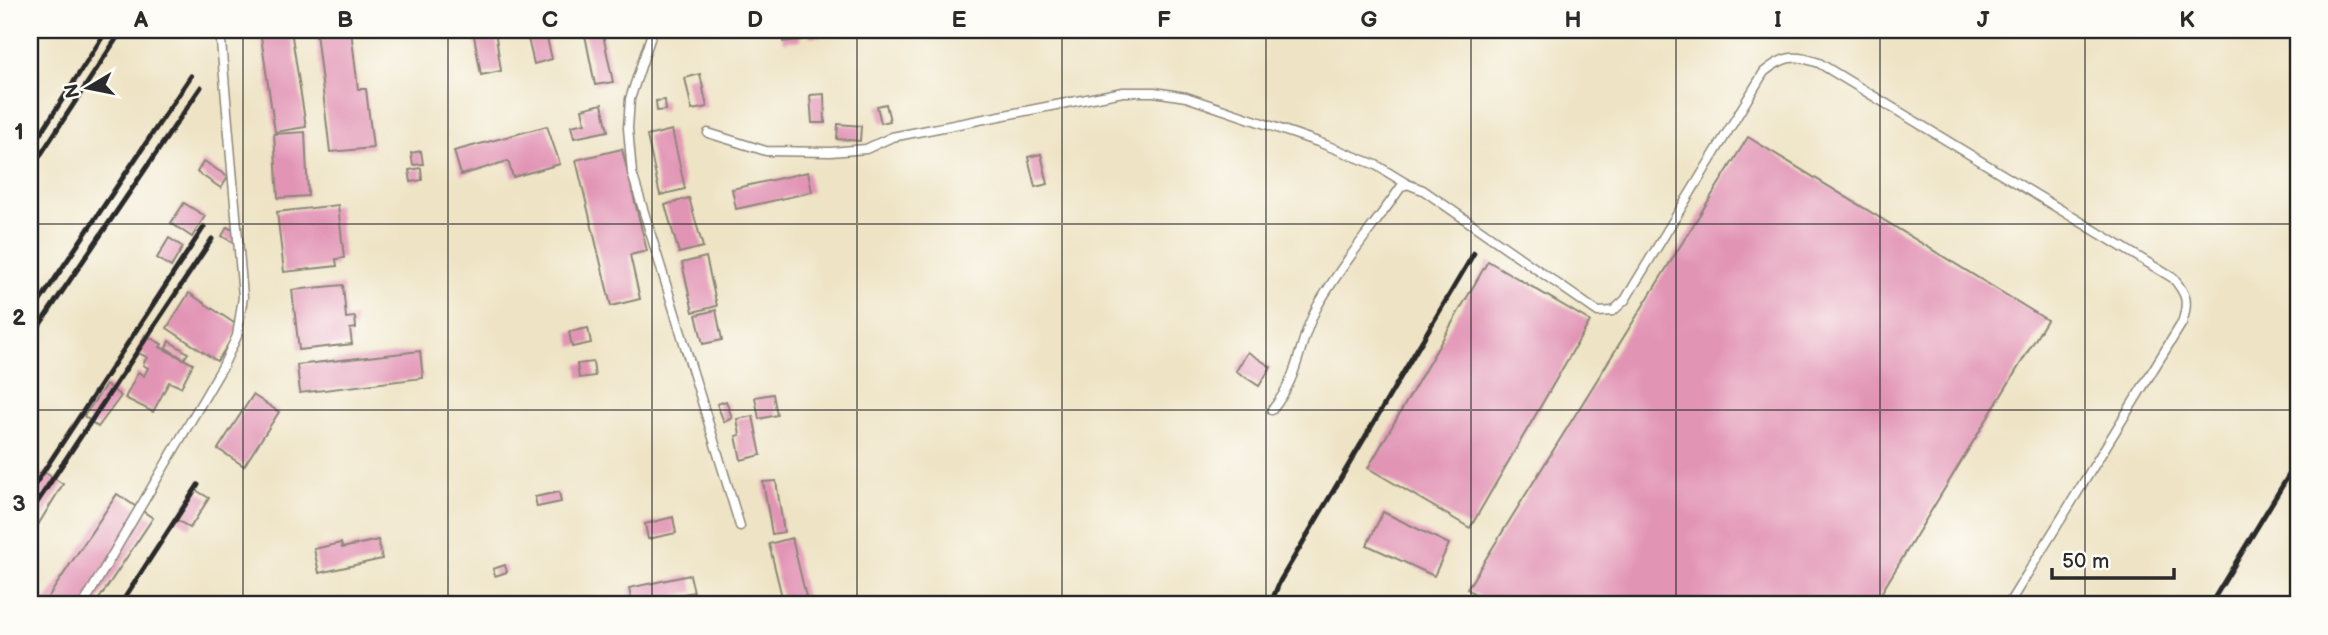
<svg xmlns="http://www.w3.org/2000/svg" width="2328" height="635" font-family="'Balsamiq Sans',sans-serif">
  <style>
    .building { fill: #e294b5 }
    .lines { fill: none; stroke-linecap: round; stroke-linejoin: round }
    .lane-casing { stroke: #8c8778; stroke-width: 11 }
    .lane { stroke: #fff; stroke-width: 8 }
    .rail { stroke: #2b2b2b; stroke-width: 5 }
    .grid { fill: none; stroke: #2b2b2b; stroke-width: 2; stroke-opacity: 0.55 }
    .neatline { fill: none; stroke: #2b2b2b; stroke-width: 2.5 }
    .grid-label { font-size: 23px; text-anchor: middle; font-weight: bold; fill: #2b2b2b }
  </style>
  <rect width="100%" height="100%" fill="#fdfcf7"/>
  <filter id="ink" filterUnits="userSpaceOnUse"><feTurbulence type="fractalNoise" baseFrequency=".0143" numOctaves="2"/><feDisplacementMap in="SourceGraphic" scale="14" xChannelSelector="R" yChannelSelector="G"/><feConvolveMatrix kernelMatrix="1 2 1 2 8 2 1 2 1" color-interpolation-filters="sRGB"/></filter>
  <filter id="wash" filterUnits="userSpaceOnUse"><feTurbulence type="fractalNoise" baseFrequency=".00686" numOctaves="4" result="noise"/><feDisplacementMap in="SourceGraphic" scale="28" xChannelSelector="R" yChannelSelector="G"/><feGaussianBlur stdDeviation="1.57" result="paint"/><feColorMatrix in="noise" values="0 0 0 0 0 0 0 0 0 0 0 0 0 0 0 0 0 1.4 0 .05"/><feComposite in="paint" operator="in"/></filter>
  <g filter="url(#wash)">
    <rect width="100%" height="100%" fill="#eee3c4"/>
    <g id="blocks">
      <g class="building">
        <path d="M260,30H291L306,127L275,132Z"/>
        <path d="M334,30H351L358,89H366L373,148L330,152L316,32Z"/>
        <path d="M473,30H495L501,71L481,75Z"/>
        <path d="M526,30H545L552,59L534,64Z"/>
        <path d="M584,30H602L613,82L595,85Z"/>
        <path d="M781,30H799L801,40L783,42Z"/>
        <path d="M809,30H819L820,36L810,37Z"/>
        <path d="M700,74L707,107L692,110L685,78Z"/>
        <path d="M824,94L825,123H812L810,95Z"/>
        <path d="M665,100L666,110L657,111L656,101Z"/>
        <path d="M602,104L608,131L574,138L571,126L585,123L582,109Z"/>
        <path d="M886,104L890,121L881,123L877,106Z"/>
        <path d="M838,124L861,126L860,141L837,139Z"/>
        <path d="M547,126L560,164L513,177L508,161L461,175L454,151Z"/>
        <path d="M672,130L685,189L660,195L647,136Z"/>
        <path d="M305,132L308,196L278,198L274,134Z"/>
        <path d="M1748,137L2047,320L1874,605H1494L1467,589Z"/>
        <path d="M622,149L647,251L630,255L640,299L611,306L576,160Z"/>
        <path d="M421,151L423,164L413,165L411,153Z"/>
        <path d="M1041,154L1048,184L1035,187L1028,157Z"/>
        <path d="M204,161L228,177L221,188L197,172Z"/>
        <path d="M421,168L422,180L411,182L409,170Z"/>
        <path d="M808,172L812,192L736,209L732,189Z"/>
        <path d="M689,198L703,247L679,253L665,205Z"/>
        <path d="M184,203L205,216L192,237L171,223Z"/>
        <path d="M338,205L344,258L336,259L337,266L284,272L277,212Z"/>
        <path d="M227,227L241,234L236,244L222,236Z"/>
        <path d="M169,238L183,247L171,267L157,258Z"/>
        <path d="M706,257L717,306L693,312L682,263Z"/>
        <path d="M1488,261L1590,321L1470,528L1368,468Z"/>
        <path d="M343,285L346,318L355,317L356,328L350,329L352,344L299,350L292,290Z"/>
        <path d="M189,293L240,327L217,361L167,328Z"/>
        <path d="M716,310L722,340L703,344L696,315Z"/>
        <path d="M588,328L591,343L572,347L569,332Z"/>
        <path d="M145,335L162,344L160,347L193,364L181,387L169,382L153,412L125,398L138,372L144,376L148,368L143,365L147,357L136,352Z"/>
        <path d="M169,341L188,353L184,359L166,348Z"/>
        <path d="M420,351L423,378L300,393L297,365Z"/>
        <path d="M1248,352L1271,367L1259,386L1236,371Z"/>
        <path d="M593,362L595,376L579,378L577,364Z"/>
        <path d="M106,385L121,396L98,427L84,416Z"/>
        <path d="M773,394L777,415L759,419L755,397Z"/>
        <path d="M253,395L279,412L244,466L218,449Z"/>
        <path d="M726,401L732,418L724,422L717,404Z"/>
        <path d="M753,416L761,455L741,460L736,436L740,435L737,419Z"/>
        <path d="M44,472L63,484L30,538V495Z"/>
        <path d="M776,481L784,532L772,534L763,482Z"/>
        <path d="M194,489L209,498L190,528L176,519Z"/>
        <path d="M559,492L561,502L537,507L535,497Z"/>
        <path d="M117,494L153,518L95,605H43Z"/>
        <path d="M1383,512L1449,544L1434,576L1367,545Z"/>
        <path d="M673,517L676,533L648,539L645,524Z"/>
        <path d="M792,538L808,605H784L769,544Z"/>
        <path d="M378,540L382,559L319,573L314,549L341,543L342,548Z"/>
        <path d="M505,565L507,572L495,576L493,569Z"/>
        <path d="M690,575L694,592L632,604L629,588Z"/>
      </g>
    </g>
  </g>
  <g filter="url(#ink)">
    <use href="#blocks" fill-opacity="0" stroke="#8c8778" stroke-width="2"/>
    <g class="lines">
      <defs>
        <g id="lane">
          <path d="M653,30L630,99L628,128L632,173L740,526"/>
          <path d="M708,133L766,151L831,152L866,149L892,137L1123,92H1154L1186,97L1318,142L1376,165L1407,184"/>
          <path d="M1272,410C1301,375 1297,344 1317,307C1340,266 1374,226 1401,187L1407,184L1423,190L1598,312L1613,311L1625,300L1764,72C1784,56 1794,54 1819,63L2173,278C2187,295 2189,301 2182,323L2008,605"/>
          <path d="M83,605L223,366L237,336L243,297L220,30"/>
        </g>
      </defs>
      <use href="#lane" class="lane-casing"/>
      <use href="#lane" class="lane"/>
      <g class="rail">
        <path d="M30,150L107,30"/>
        <path d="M30,171L122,30"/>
        <path d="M30,316L191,76"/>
        <path d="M30,339L201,87"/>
        <path d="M30,492L204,227"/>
        <path d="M30,513L212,239"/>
        <path d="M120,605L198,485"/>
        <path d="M1270,605L1280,581L1474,253"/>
        <path d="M2210,605L2298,460"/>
      </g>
    </g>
  </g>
  <path class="grid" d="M243,30V605M448,30V605M652,30V605M857,30V605M1062,30V605M1266,30V605M1471,30V605M1676,30V605M1880,30V605M2085,30V605M30,224H2298M30,410H2298"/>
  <rect width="2328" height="635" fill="none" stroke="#fdfcf7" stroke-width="77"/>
  <g transform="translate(88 88) rotate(260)" stroke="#fdfcf7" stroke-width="5" paint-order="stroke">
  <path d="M0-5L12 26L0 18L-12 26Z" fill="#2b2b2b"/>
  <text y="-10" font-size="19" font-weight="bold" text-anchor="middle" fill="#2b2b2b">N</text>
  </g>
  <path d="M2052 568v10h122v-10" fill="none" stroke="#2b2b2b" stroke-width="3.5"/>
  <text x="2062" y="568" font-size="21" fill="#2b2b2b" stroke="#fdfcf7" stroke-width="5" paint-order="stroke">50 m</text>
  <rect x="38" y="38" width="2252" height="558" class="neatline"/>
  <g class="grid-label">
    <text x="141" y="27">A</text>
    <text x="345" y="27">B</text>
    <text x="550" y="27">C</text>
    <text x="755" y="27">D</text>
    <text x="959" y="27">E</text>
    <text x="1164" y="27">F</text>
    <text x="1369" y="27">G</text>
    <text x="1573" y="27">H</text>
    <text x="1778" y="27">I</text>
    <text x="1983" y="27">J</text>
    <text x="2187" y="27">K</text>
    <text x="19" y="139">1</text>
    <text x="19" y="325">2</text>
    <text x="19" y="511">3</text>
  </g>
</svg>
